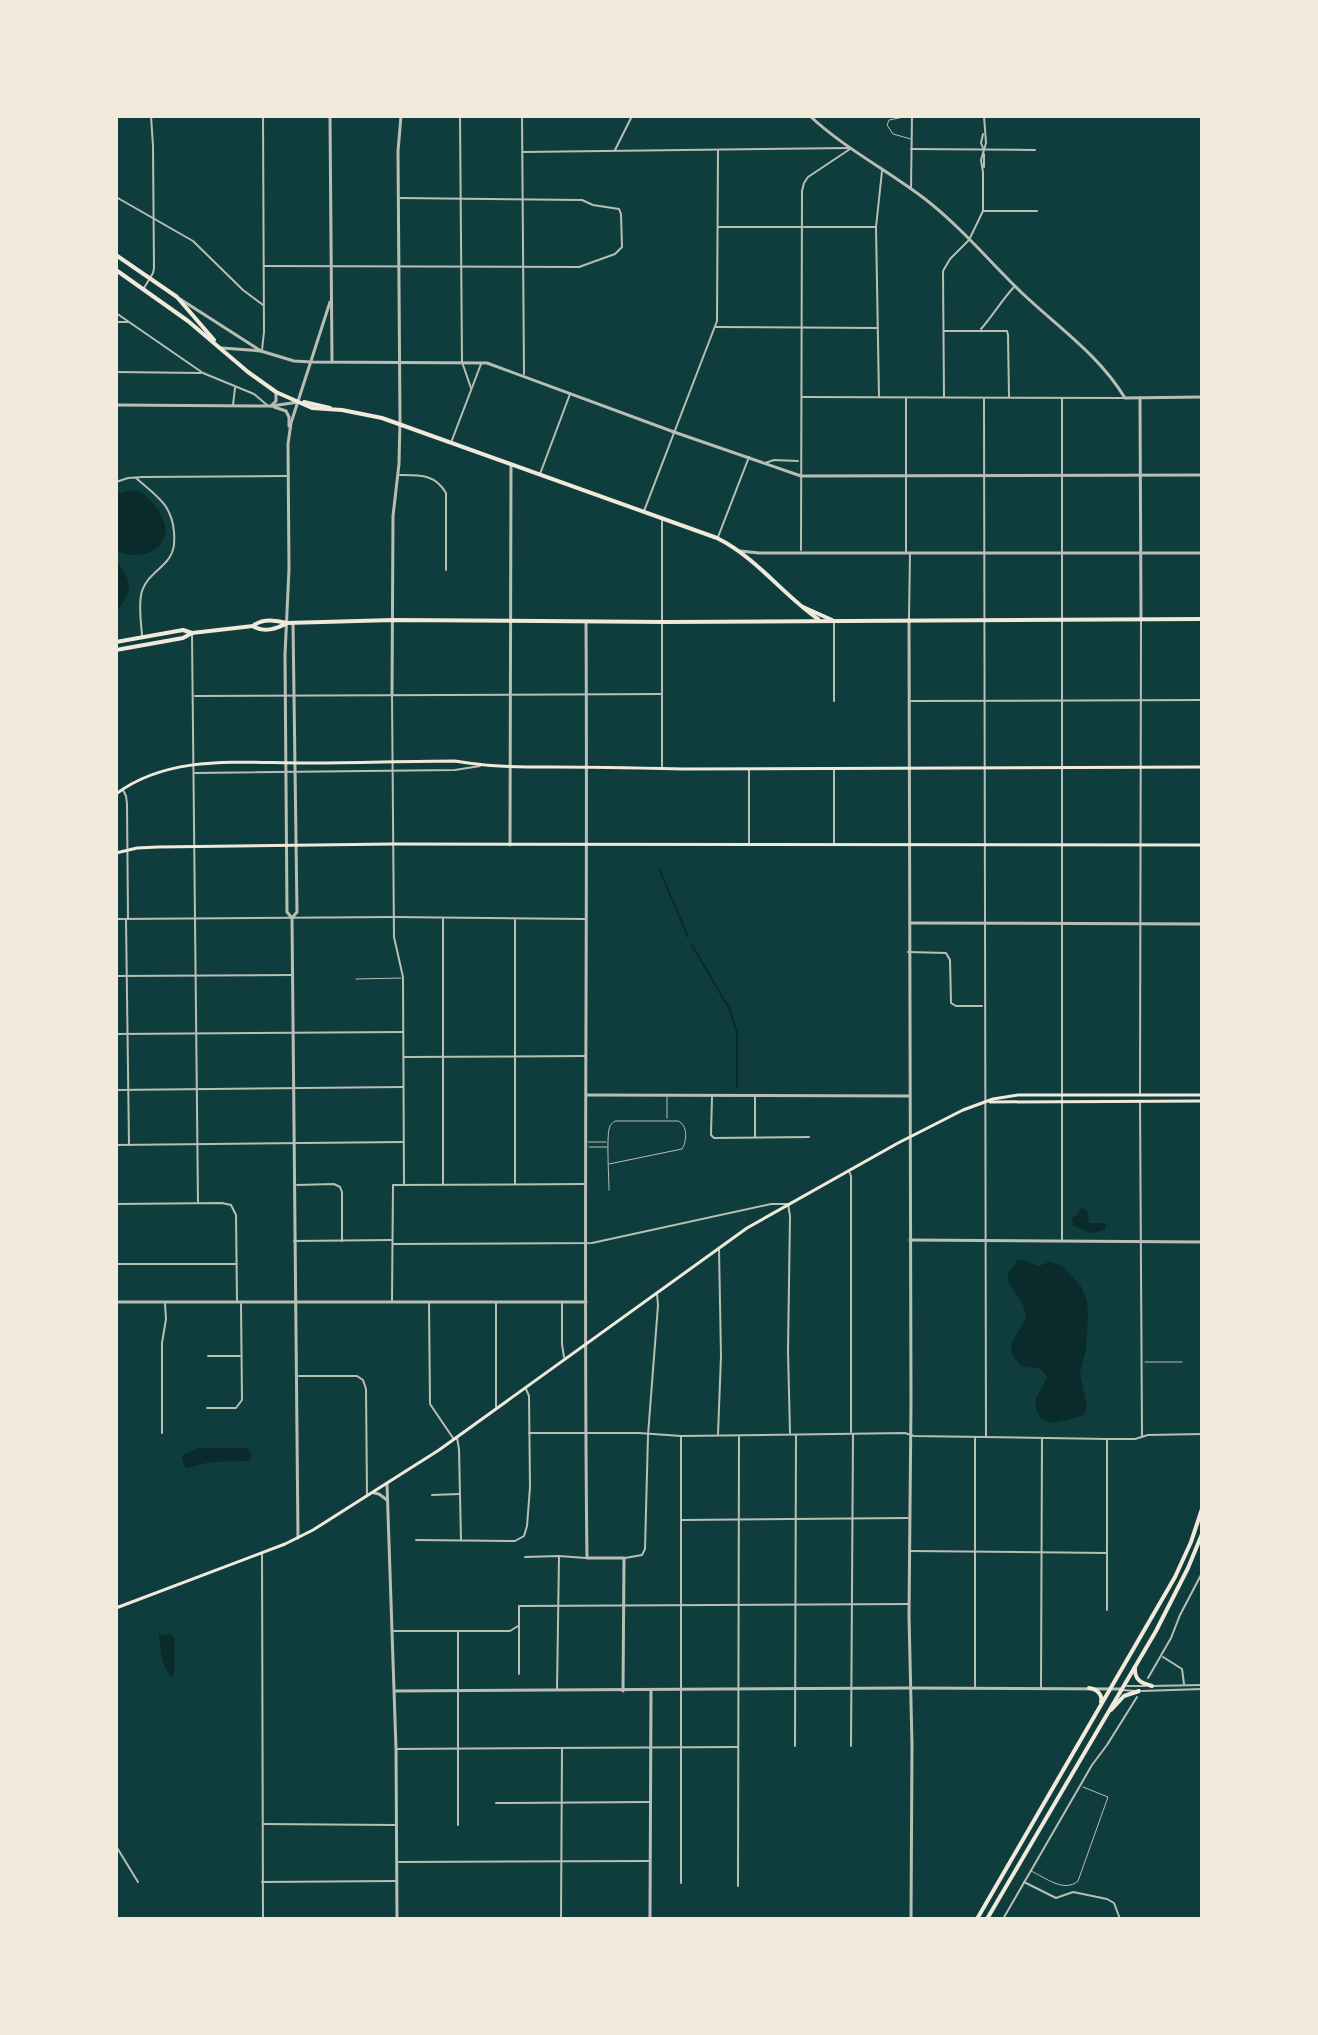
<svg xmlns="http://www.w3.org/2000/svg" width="1318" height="2035" font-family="Montserrat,sans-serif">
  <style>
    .water { fill: #0a2a2b }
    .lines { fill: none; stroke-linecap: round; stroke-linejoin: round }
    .stream { stroke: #0a2a2b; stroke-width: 2 }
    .service { stroke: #b8beb3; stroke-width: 1 }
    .minor { stroke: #b8beb3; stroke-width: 2 }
    .tertiary { stroke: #b8beb3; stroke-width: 3 }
    .secondary { stroke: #f1e9da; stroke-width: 3 }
    .primary { stroke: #f1e9da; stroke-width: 4 }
  </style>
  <rect width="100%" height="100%" fill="#0f3d3e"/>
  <g class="water">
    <path d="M134,490C148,493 169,518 165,535C160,556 132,559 116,551V494Z"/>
    <path d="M116,562C135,583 131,591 116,613Z"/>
    <path d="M1084,1208L1087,1211L1089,1223H1106L1105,1230L1092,1233L1073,1226L1072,1218L1078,1214L1080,1209Z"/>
    <path d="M1022,1260L1039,1266L1049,1262L1061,1265L1081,1286L1087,1301L1088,1316L1086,1349L1080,1374L1087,1406L1083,1416L1054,1423L1042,1420C1028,1400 1040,1394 1047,1377L1041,1369L1021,1366L1012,1355L1011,1344L1026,1319C1025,1315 1025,1309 1023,1305C1017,1290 998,1280 1015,1265L1016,1261Z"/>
    <path d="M199,1448H246L252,1454L251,1459L248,1461L210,1462L188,1468L185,1467L182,1459L183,1455Z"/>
    <path d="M170,1634L175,1638L174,1675L171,1677C162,1666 160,1650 159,1635Z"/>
  </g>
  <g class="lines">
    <g class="stream">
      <path d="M660,871L688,937"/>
      <path d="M692,945L730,1010L737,1033V1087"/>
    </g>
    <g class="service">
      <path d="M909,116L889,120L887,125L893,134L911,139"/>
      <path d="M356,979L401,978"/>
      <path d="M667,1096V1118"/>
      <path d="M588,1142H606"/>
      <path d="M589,1147H607"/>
      <path d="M609,1190C609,1178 606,1133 610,1126C611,1124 613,1123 615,1121H678C688,1125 687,1141 682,1149L609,1164"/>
      <path d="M1145,1362H1182"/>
      <path d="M1031,1871C1046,1878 1064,1893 1078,1881L1108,1797L1083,1787"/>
    </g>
    <g class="minor">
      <path d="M460,116L462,362L471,388"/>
      <path d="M522,116L524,374"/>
      <path d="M983,134L981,143L983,148"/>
      <path d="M911,149L1035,150"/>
      <path d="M615,150L632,116"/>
      <path d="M523,152L849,148"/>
      <path d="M984,167V154"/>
      <path d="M911,188L912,116"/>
      <path d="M116,197L193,241L243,290L263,305"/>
      <path d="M983,211H1037"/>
      <path d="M718,227H875"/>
      <path d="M264,266L579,267L615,254L622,247L621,214L619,209L593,205L582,200L400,198"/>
      <path d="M144,288L153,273L154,268L153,146L151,116"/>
      <path d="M116,313L203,373L254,394L267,405"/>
      <path d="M116,322H128"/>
      <path d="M716,327L877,328"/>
      <path d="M981,329C993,315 1002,300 1014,287"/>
      <path d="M944,331H1007L1008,335L1009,397"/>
      <path d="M262,350L264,332L263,116"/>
      <path d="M116,372L201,373"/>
      <path d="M802,397L1124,398"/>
      <path d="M879,397L876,227L882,171"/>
      <path d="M944,397L943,271L950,259L969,240L983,211V172L981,160L986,143L984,116"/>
      <path d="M906,398V552"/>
      <path d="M1062,398V1241"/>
      <path d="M984,399L986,1437"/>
      <path d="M233,405L235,388"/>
      <path d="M452,440L481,364"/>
      <path d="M765,463L774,460L798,461"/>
      <path d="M540,474L570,394"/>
      <path d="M400,475C420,475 435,474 446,493V570"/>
      <path d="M136,478C155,495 172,504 174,532C175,544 174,553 166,562C158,571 146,578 142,591C138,604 141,622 142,635"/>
      <path d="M116,482L128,478L143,477L286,476"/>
      <path d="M644,511L717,321L718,150"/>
      <path d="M718,537L749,457"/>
      <path d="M801,550L802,191L804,183L808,177L850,149"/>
      <path d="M909,618L910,553"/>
      <path d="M192,634L198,1203"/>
      <path d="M392,695L394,937L403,977L404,1185"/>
      <path d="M195,696L662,694"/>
      <path d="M834,701V622"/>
      <path d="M911,701L1202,700"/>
      <path d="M662,767V521"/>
      <path d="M834,769V843"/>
      <path d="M749,770V843"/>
      <path d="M195,773L455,770L480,766"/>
      <path d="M123,790L126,796L127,804L128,919"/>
      <path d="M116,919L394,917L585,919"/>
      <path d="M443,919V1184"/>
      <path d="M126,920L129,1145"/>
      <path d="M515,920V1184"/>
      <path d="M908,952L946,953L950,960L951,1003L956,1006H982"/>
      <path d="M116,976L291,975"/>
      <path d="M116,1034L403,1032"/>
      <path d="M404,1057L586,1056"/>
      <path d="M116,1090L403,1087"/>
      <path d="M1140,1095L1141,621"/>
      <path d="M755,1096V1137"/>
      <path d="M712,1097L711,1135L714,1138L809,1137"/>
      <path d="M1140,1101L1142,1436"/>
      <path d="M116,1145L403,1142"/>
      <path d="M849,1171L851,1176V1432"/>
      <path d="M297,1185L334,1184L340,1187L342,1192V1241"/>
      <path d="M116,1204L222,1203L231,1205L236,1215L237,1301"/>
      <path d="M294,1241L391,1240"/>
      <path d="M393,1244L592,1243L771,1204H788L790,1216L788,1351L790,1433"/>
      <path d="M116,1264H235"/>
      <path d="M392,1301L393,1185L585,1184"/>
      <path d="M429,1303L430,1404L453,1438"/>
      <path d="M496,1303V1409"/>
      <path d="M562,1303V1344L564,1357"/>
      <path d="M208,1356H240"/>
      <path d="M299,1376H357L363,1380L366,1389L367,1495"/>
      <path d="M207,1408H236L242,1400L241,1304"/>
      <path d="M162,1433V1343L166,1319L165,1304"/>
      <path d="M529,1433H639L681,1436L905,1433L914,1436L1107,1439H1135L1148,1435L1202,1434"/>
      <path d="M718,1434L721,1356L719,1249"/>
      <path d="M457,1438L459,1449L461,1540"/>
      <path d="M432,1495L459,1494"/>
      <path d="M682,1520L908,1518"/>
      <path d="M416,1540L515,1541L524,1536L527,1526L530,1487L529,1396L526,1389"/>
      <path d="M910,1551L1107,1553"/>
      <path d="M262,1553L263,1919"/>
      <path d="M525,1557L559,1556L586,1558"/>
      <path d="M625,1558L642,1555L645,1549L648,1435L658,1305L657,1294"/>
      <path d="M1107,1610V1440"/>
      <path d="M394,1631H510L518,1626"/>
      <path d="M458,1631V1825"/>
      <path d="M1163,1657L1182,1669L1184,1684"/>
      <path d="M519,1674V1606L909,1604"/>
      <path d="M1148,1678L1171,1638L1180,1615L1202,1573"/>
      <path d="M1127,1686H1145"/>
      <path d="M1151,1686L1202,1685"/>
      <path d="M975,1688V1438"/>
      <path d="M1041,1688L1042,1438"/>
      <path d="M557,1690L559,1556"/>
      <path d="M1122,1690L1136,1691"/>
      <path d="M1142,1691L1202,1689"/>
      <path d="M795,1746L796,1435"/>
      <path d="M851,1746L853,1434"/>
      <path d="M397,1749L738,1747"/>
      <path d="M496,1803L649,1802"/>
      <path d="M263,1824L395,1825"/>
      <path d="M116,1846L138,1882"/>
      <path d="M399,1862L649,1861"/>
      <path d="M262,1882L396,1881"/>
      <path d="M1024,1882L1056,1898L1073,1892L1107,1899L1114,1903L1120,1919"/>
      <path d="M681,1883V1437"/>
      <path d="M738,1886L739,1437"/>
      <path d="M561,1919L562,1749"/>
      <path d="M1003,1919L1092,1765L1107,1745L1137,1697"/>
    </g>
    <g class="tertiary">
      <path d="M330,116L332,362"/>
      <path d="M810,116C844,148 887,170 925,199C960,226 990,262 1022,293C1059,328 1098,354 1125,398L1202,397"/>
      <path d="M180,299L261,351L294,361L311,362L487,363L674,432L801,476L1202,475"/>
      <path d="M222,348L261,351"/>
      <path d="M1140,398L1141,618"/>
      <path d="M116,405L271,406L299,402"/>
      <path d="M271,406L276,401V393"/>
      <path d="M274,407L286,411L289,417V426"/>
      <path d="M740,551L759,553H1202"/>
      <path d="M909,619L911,1403L909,1616L912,1745L911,1919"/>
      <path d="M586,622C588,934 583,1246 587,1558H624L623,1691"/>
      <path d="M392,694L393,516L399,464L400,420L398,151L401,116"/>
      <path d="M510,845L511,465"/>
      <path d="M292,918L297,912L293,623"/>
      <path d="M910,923L1202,924"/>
      <path d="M587,1095L909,1096"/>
      <path d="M910,1240L1202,1242"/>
      <path d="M116,1302H586"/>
      <path d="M387,1484L396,1749L397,1919"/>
      <path d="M374,1493L379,1494L387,1500"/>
      <path d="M298,1538L292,918L287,912L285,655L289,569L288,444L291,423L330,302"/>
      <path d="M395,1691L909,1688L1121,1689"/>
      <path d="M650,1919L651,1691"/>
    </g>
    <g class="secondary">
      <path d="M116,794C172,752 247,764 313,763C360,763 407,761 455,761C488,767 520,767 553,767C597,767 640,768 683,769L1202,767"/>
      <path d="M116,853L137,848L158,847L394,844L1202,845"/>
      <path d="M990,1102L1202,1101"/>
      <path d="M116,1608L285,1544L313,1530L439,1450L747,1228L898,1143L963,1110L993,1099L1018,1095H1202"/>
    </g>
    <g class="primary">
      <path d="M116,255L177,297L214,340"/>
      <path d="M116,270L188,321L248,372L276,392L312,408L342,410L382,418L717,538C757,558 782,594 818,619"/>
      <path d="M304,402L330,408"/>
      <path d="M803,607L832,620"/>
      <path d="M253,626C263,633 277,629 287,623"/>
      <path d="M116,642L183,630L192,633L253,626C262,618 276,620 287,623L393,620L667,622L1202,619"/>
      <path d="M116,650L183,638L192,633"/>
      <path d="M1135,1667C1134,1680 1141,1683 1152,1686"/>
      <path d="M1089,1688C1097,1689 1103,1695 1101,1702"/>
      <path d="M1111,1710L1124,1696L1139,1691"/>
      <path d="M977,1919L1175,1577L1191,1542L1202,1509"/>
      <path d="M987,1919L1156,1631L1188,1568L1202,1534"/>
    </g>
  </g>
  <rect width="1318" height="2035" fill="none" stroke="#f1e9da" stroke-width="236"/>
</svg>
